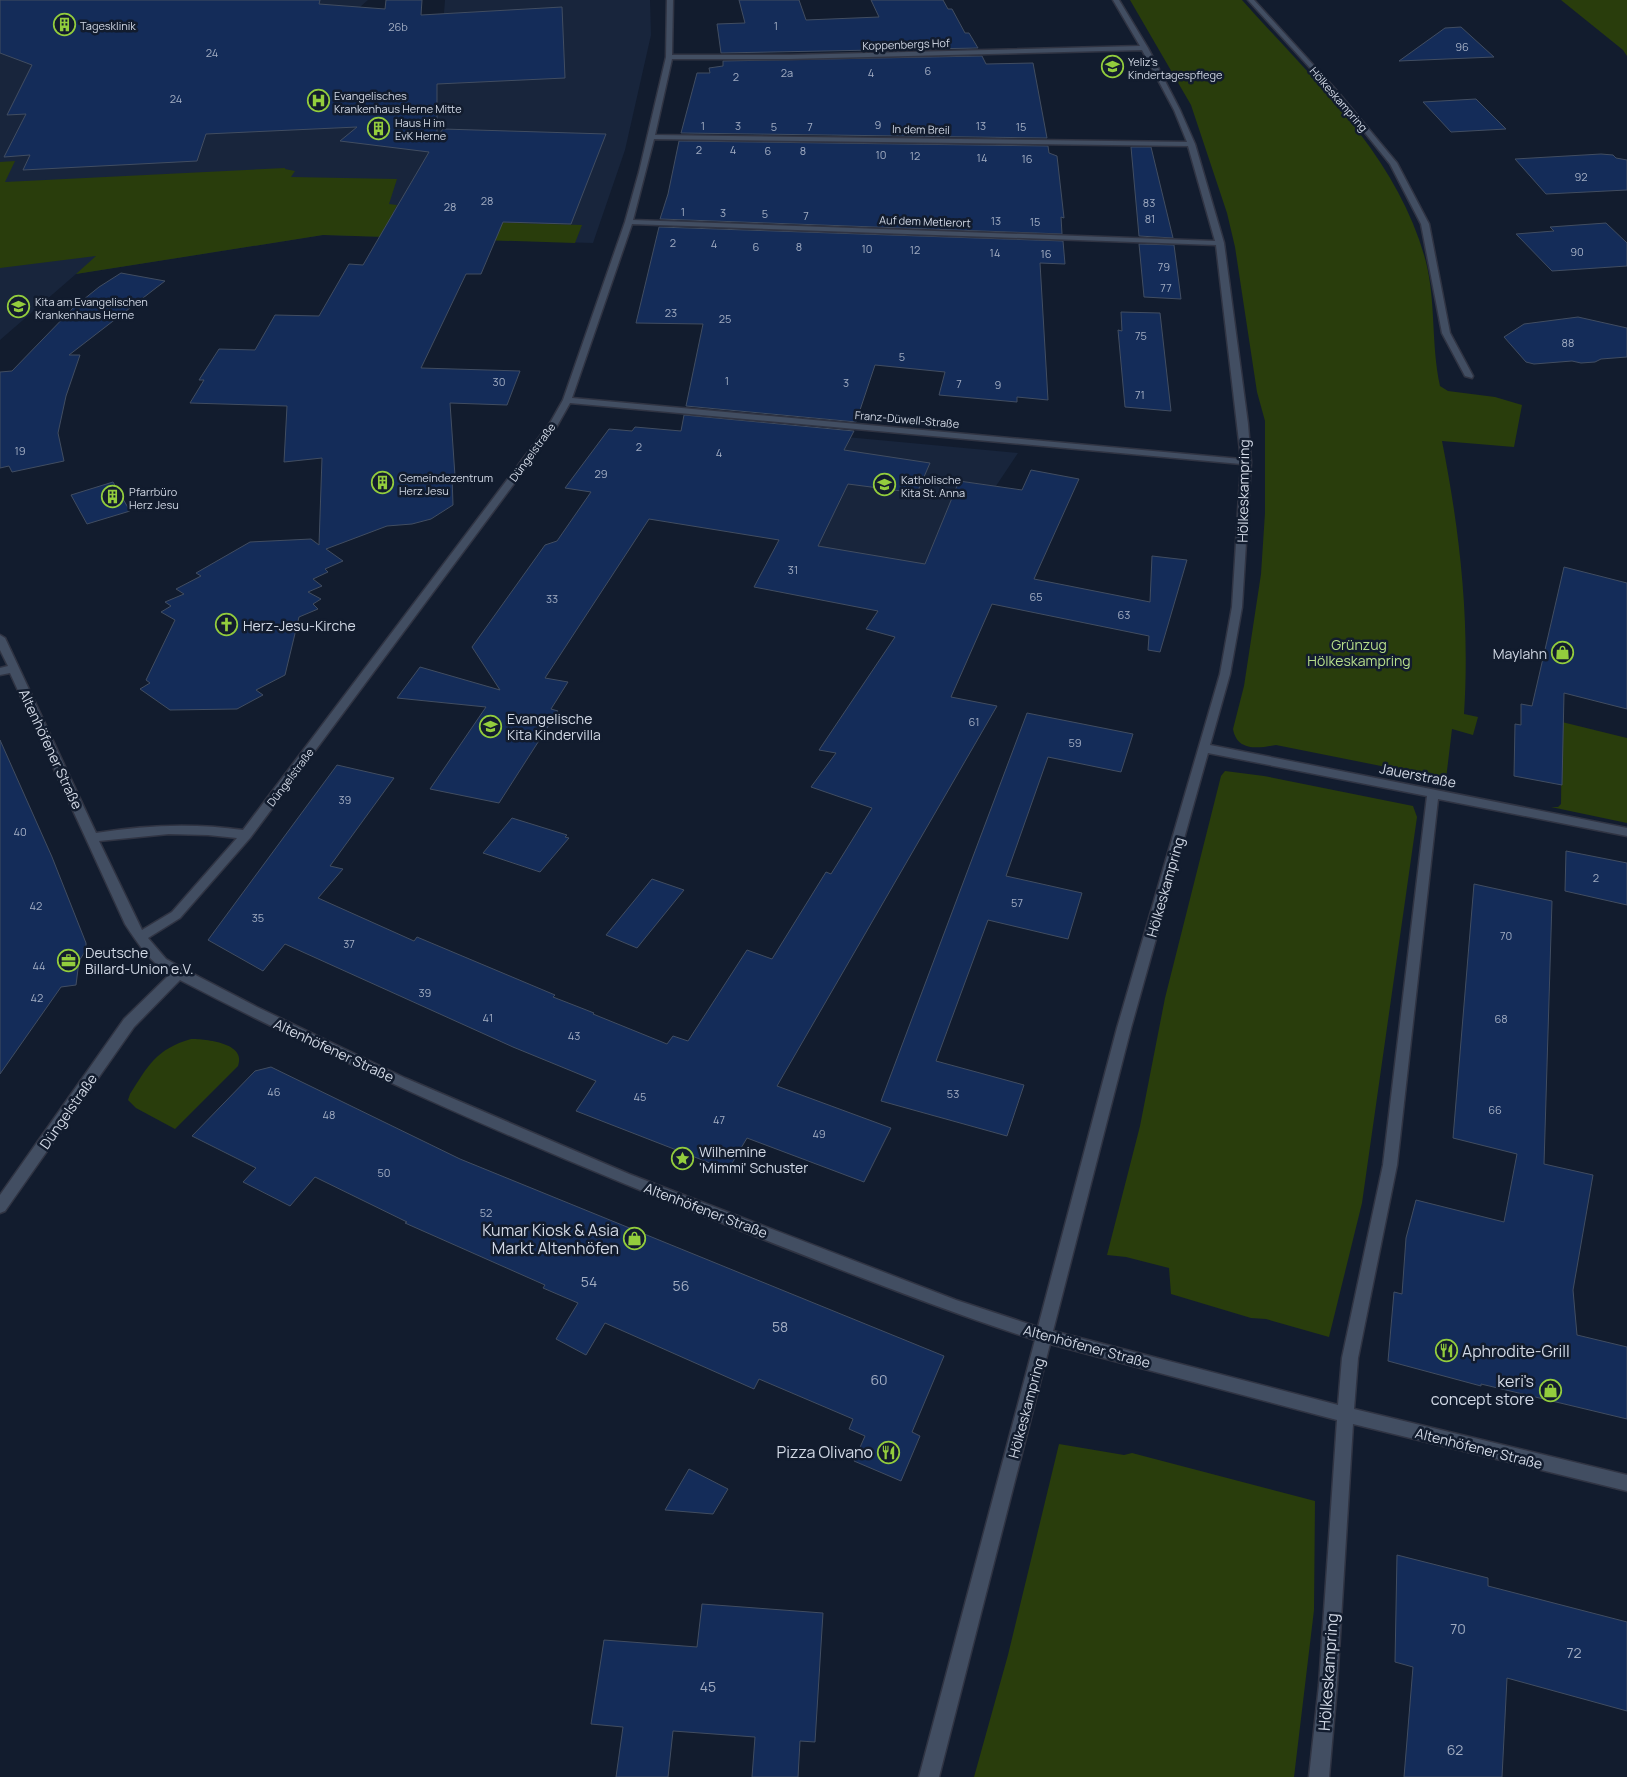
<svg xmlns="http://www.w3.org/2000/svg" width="1627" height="1777" font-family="Manrope,sans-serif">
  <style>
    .built { fill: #18253c }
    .green { fill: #293d0c }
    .building { fill: #142c59; stroke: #414d61 }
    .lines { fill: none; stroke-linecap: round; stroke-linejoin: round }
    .minor-casing { stroke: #303443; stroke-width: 3 }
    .minor { fill: #424e62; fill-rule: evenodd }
    .labels { text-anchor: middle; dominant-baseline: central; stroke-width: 5; stroke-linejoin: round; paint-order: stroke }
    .far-poi-label { font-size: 11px; fill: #d1d8e5; stroke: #121c2e; text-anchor: start }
    .number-label { font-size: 11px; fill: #a2adc2 }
    .far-street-label { font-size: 11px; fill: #d1d8e5; stroke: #121c2e }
    .street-label { font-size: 14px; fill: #d1d8e5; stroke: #121c2e }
    .poi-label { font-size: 14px; fill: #d1d8e5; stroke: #121c2e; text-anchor: start }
    .park-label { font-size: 14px; fill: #b7de8b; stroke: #121c2e }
    .near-number-label { font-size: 14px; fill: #a2adc2 }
    .near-poi-label { font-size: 16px; fill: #d1d8e5; stroke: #121c2e; text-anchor: end }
    .near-street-label { font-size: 16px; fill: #d1d8e5; stroke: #121c2e }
  </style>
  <rect width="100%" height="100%" fill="#121c2e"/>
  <g class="built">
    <path d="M0,0H368L351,15L441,49L445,0H650L651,35L625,150L593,243L323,235L76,274L0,340Z"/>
    <path d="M814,434L1018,453L942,567L738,533L747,516Z"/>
  </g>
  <g class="green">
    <path d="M1130,0H1242C1312,79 1398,155 1426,262C1436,302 1431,345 1440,386L1448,391L1495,397L1522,405L1514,447L1442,441C1460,532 1470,621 1464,714L1478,717L1473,735L1452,729L1446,779L1276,745C1259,748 1237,752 1233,729L1244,686L1261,574L1265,513V421L1257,392L1235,247L1227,213L1191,105Z"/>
    <path d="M1561,0H1627V56L1623,50Z"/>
    <path d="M15,161L5,182L285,168V169L295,171L291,177L397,179L389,204L397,205L390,219L582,225L575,243L323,235L76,274L96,256L0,268V162Z"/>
    <path d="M1562,722L1627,738V823L1551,807H1558L1561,804Z"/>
    <path d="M1225,771L1264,776L1413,806L1417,817L1362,1203L1329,1337L1266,1319L1251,1318L1171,1294L1169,1268L1126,1257L1107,1255L1140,1126L1165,998L1221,776Z"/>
    <path d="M191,1039C206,1039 247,1043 238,1066L175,1129L136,1108L128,1100L130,1094C148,1066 156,1049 191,1039Z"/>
    <path d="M1059,1444L1124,1455L1132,1453L1315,1501L1314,1610L1294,1777H974L1008,1655Z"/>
  </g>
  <g class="building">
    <path d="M0,0H320L319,4L385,9L386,0H422L421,15L562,7L565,78L437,84V137L443,129L606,134L571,224L503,222L481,274H466L421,368L520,371L507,405L450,403L455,476H452L453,505L431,519L412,524L387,526L326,549L343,561L325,569L328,572L313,579L322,586L308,592L321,599L313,604L318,609L299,617L285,675L256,690L263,695L237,709L170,710L140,689L150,683L146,680L175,620L161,612L171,606L165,602L184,594L176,589L201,576L196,573L250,542L311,539L319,545L322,458L284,462L287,406L190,403L204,380H199L219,349L255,350L275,315L319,316L349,264L363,265L429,152L340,141L357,127L206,134L197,161L23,170L30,155L4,157L26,114L7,115L32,65L0,53Z"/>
    <path d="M739,0H799L806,20L879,17L871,0H943L948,9H952L965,33H969L978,48L721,53L717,24L745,23Z"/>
    <path d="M1461,27L1494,57L1399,61L1445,28Z"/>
    <path d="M982,56L986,64L1033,63L1047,138L681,133L697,73H710L709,68L723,66V61Z"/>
    <path d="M1476,99L1506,129L1451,132L1423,102Z"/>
    <path d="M679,141L1048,146L1049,153L1057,156L1064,218L1061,217L1062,234L660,219L668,194Z"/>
    <path d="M1131,147H1151L1173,238L1139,236Z"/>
    <path d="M1601,154L1613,155L1616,158L1627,160V190L1546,194L1515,159Z"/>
    <path d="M1606,223L1627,243V266L1552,271L1516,234L1554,231L1550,227Z"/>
    <path d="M659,227L1063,241L1065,264L1040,263L1048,400L1017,397V402L939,395L945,372L875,365L856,422L686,406L703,324L636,323Z"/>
    <path d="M1139,244L1174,245L1181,299L1144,297Z"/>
    <path d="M121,273L165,281L69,355H80L66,396L58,433L64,461L12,472L9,466L0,468V372L12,371L73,308L99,287Z"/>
    <path d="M1121,312L1160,313L1171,411L1125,407L1118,330L1122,331Z"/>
    <path d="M1578,317L1627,328V357L1601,359L1595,362L1581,363L1572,361L1534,364L1526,362L1504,337L1524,324Z"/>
    <path d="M684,415L854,431L844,450L930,463L917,493L848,484L818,546L925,564L959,481L1022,490L1031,470L1079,479L1034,579L1150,602L1152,556L1187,560L1160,652L1148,650L1149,636L992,604L951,697L997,706L777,1086L891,1128L864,1182L747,1138L728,1170L576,1111L596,1081L513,1047L285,944L263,971L208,940L337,765L394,778L330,866L343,869L318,898L414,941L417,937L555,995L553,997L594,1013L593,1014L667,1044L673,1036L688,1041L747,950L772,959L826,872L831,874L872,808L811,787L836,753L819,750L895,637L866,629L878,611L754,587L779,540L649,519L545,678L568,682L551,709L558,711L499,803L430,789L486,707L397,698L420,667L500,690L472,647L545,545L557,541L591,492L565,488L609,429L632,431L635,427L681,431Z"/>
    <path d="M113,482L130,511L87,524L71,495Z"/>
    <path d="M1564,567L1627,583V709L1564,693L1562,785L1514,776L1515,724L1521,725V704L1532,706Z"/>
    <path d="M1027,713L1133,734L1121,772L1048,757L1006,876L1082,893L1068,939L988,920L936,1061L1024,1085L1007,1136L881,1101Z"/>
    <path d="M0,740L52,857L86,943V950L79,961L76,985L61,987L0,1074Z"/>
    <path d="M512,818L567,835L565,837L569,838L540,872L483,853Z"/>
    <path d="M1566,851L1627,863V905L1565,891Z"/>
    <path d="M652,879L684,890L637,948L606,935Z"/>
    <path d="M1474,884L1552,901L1544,1164L1593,1175L1573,1290L1577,1335L1627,1347V1419L1481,1384V1386L1388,1361L1394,1292L1402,1294L1406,1238L1416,1200L1504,1222L1517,1154L1453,1138Z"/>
    <path d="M271,1067L460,1159L944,1356L912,1432L920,1436L901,1481L854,1461L865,1436L849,1429L853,1419L759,1379L754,1389L605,1323L586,1355L556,1339L578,1303L543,1288L545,1285L405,1223L407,1222L315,1177L290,1206L243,1182L256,1168L192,1136L255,1071Z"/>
    <path d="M689,1469L728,1489L713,1514L665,1510Z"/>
    <path d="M1397,1555L1488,1578V1586L1627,1622V1711L1507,1678L1502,1777H1404L1413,1667L1395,1662Z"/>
    <path d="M702,1604L823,1613L815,1742L800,1741L798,1777H752L755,1737L673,1731L668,1777H616L623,1727L591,1724L604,1640L697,1647Z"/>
  </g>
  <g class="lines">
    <defs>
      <g id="minor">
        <path d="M667,0H673L672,55H789L1140,46L1113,0H1119L1148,48L1180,110L1195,144L1224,243L1248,424L1251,462L1242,607L1230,674L1210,745L1627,828V836L1438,799L1397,1165L1358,1358L1354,1409L1627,1475V1491L1353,1424L1337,1685L1329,1777H1309L1319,1685L1337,1420L1050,1344L939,1777H919L1035,1340C936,1308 839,1269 742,1231C551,1156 363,1075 180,980L134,1027L5,1211L0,1213V1195L124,1019L170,974C150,962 138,944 125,924L10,673L0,675V668L8,666L0,650V635L5,638L96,833C145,825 194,823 243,830L550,423L563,400L625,222L639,172L666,57ZM1142,50L1174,110L1187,142L655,135L672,59H789ZM654,139L1188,146L1215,241L633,220ZM632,224L1216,245L1241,459L572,398ZM570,403L1241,464L1232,607L1220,674L1117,1028L1038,1327L956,1300L629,1174L405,1078L257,1007L184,969L166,959L148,938L180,918L250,838L557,426ZM1208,753L1427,796L1383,1165L1342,1358L1338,1405L1053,1331L1131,1028ZM169,834L208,835L237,838L172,912L142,930L99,841Z"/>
        <path d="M1248,0H1254L1337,91L1397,163L1429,224L1450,333L1473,376L1472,378L1465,376L1442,333L1421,224L1390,164L1333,93Z"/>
      </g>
    </defs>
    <use href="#minor" class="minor-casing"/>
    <use href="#minor" class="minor"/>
  </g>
  <defs>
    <symbol id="building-ring" viewBox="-11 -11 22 22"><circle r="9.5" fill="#121c2e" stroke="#93cd3d" stroke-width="1.5"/><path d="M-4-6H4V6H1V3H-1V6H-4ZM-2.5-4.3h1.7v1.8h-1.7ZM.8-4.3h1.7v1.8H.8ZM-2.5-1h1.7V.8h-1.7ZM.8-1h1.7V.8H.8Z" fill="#93cd3d"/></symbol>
    <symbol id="school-ring" viewBox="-11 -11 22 22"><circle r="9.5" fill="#121c2e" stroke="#93cd3d" stroke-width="1.5"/><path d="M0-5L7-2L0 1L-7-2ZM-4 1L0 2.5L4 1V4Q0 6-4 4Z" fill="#93cd3d"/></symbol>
    <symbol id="hospital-ring" viewBox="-11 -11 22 22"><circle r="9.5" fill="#121c2e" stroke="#93cd3d" stroke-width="1.5"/><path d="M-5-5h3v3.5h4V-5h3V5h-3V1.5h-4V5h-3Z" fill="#93cd3d"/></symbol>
    <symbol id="church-ring" viewBox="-11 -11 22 22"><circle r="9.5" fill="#121c2e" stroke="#93cd3d" stroke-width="1.5"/><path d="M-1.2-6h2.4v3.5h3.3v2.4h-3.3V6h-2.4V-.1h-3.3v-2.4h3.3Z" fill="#93cd3d"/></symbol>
    <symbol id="shop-ring" viewBox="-11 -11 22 22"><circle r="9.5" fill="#121c2e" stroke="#93cd3d" stroke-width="1.5"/><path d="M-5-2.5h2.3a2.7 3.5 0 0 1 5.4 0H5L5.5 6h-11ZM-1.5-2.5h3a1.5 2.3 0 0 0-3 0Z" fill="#93cd3d"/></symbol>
    <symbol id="office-ring" viewBox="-11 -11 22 22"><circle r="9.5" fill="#121c2e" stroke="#93cd3d" stroke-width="1.5"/><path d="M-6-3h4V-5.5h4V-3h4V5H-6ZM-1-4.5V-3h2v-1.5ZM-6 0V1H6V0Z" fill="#93cd3d"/></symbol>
    <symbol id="sight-ring" viewBox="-11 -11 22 22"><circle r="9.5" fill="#121c2e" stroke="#93cd3d" stroke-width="1.5"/><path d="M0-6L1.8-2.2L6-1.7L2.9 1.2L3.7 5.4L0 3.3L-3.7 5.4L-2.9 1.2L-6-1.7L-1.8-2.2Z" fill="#93cd3d"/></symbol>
    <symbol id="restaurant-ring" viewBox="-11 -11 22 22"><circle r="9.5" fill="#121c2e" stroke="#93cd3d" stroke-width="1.5"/><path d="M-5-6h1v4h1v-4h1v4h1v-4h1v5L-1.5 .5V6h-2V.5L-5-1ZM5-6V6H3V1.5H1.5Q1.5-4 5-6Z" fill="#93cd3d"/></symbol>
  </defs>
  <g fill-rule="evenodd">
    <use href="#building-ring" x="52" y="12" width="25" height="25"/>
    <use href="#school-ring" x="1100" y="54" width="25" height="25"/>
    <use href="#hospital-ring" x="306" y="88" width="25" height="25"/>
    <use href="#building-ring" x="366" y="116" width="25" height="25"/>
    <use href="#school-ring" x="6" y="294" width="25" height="25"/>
    <use href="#building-ring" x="370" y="470" width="25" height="25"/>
    <use href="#school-ring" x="872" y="472" width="25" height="25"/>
    <use href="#building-ring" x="100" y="484" width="25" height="25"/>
    <use href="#church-ring" x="214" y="612" width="25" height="25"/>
    <use href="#shop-ring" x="1550" y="640" width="25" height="25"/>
    <use href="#school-ring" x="478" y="714" width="25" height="25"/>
    <use href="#office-ring" x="56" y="948" width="25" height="25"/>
    <use href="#sight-ring" x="670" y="1146" width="25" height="25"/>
    <use href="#shop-ring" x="622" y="1226" width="25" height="25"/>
    <use href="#restaurant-ring" x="1434" y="1338" width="25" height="25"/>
    <use href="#shop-ring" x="1538" y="1378" width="25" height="25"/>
    <use href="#restaurant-ring" x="876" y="1440" width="25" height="25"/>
  </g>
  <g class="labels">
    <g class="far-poi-label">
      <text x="80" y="25">Tagesklinik</text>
      <text x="1128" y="61">Yeliz's<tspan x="1128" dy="13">Kindertagespflege</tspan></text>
      <text x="334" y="95">Evangelisches<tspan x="334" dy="13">Krankenhaus Herne Mitte</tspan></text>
      <text x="395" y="122">Haus H im<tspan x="395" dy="13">EvK Herne</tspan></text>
      <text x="35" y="301">Kita am Evangelischen<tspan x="35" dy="13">Krankenhaus Herne</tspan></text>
      <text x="399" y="477">Gemeindezentrum<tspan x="399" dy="13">Herz Jesu</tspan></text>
      <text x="901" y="479">Katholische<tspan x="901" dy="13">Kita St. Anna</tspan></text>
      <text x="129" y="491">Pfarrbüro<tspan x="129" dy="13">Herz Jesu</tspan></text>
    </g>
    <g class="number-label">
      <text x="776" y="25">1</text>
      <text x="398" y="26">26b</text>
      <text x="1462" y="46">96</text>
      <text x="212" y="52">24</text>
      <text x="928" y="70">6</text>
      <text x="787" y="72">2a</text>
      <text x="871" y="72">4</text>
      <text x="736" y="76">2</text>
      <text x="176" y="98">24</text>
      <text x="878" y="124">9</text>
      <text x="703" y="125">1</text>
      <text x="738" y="125">3</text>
      <text x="981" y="125">13</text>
      <text x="774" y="126">5</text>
      <text x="810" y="126">7</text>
      <text x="1021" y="126">15</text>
      <text x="699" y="149">2</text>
      <text x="733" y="149">4</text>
      <text x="768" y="150">6</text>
      <text x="803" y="150">8</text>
      <text x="881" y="154">10</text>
      <text x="915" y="155">12</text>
      <text x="982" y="157">14</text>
      <text x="1027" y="158">16</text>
      <text x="1581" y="176">92</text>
      <text x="487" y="200">28</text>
      <text x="1149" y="202">83</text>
      <text x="450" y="206">28</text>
      <text x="683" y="211">1</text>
      <text x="723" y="212">3</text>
      <text x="765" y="213">5</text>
      <text x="806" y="215">7</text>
      <text x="1150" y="218">81</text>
      <text x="996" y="220">13</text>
      <text x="1035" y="221">15</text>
      <text x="673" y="242">2</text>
      <text x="714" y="243">4</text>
      <text x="756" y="246">6</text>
      <text x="799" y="246">8</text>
      <text x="867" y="248">10</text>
      <text x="915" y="249">12</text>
      <text x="1577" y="251">90</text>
      <text x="995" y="252">14</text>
      <text x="1046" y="253">16</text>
      <text x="1164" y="266">79</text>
      <text x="1166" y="287">77</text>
      <text x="671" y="312">23</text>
      <text x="725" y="318">25</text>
      <text x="1141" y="335">75</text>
      <text x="1568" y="342">88</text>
      <text x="902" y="356">5</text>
      <text x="727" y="380">1</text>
      <text x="499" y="381">30</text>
      <text x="846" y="382">3</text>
      <text x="959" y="383">7</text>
      <text x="998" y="384">9</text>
      <text x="1140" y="394">71</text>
      <text x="639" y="446">2</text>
      <text x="20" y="450">19</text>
      <text x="719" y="452">4</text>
      <text x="601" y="473">29</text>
      <text x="793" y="569">31</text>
      <text x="1036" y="596">65</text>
      <text x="552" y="598">33</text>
      <text x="1124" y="614">63</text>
      <text x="974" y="721">61</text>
      <text x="1075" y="742">59</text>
      <text x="345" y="799">39</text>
      <text x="20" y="831">40</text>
      <text x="1596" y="877">2</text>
      <text x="1017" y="902">57</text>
      <text x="36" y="905">42</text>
      <text x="258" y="917">35</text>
      <text x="1506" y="935">70</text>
      <text x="349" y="943">37</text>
      <text x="39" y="965">44</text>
      <text x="425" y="992">39</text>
      <text x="37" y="997">42</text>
      <text x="488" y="1017">41</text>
      <text x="1501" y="1018">68</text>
      <text x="574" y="1035">43</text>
      <text x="274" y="1091">46</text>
      <text x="953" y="1093">53</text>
      <text x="640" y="1096">45</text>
      <text x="1495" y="1109">66</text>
      <text x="329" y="1114">48</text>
      <text x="719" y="1119">47</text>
      <text x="819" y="1133">49</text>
      <text x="384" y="1172">50</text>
      <text x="486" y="1212">52</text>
    </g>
    <g class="far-street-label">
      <text transform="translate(906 44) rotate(-2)">Koppenbergs Hof</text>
      <text transform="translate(1339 99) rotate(49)">Hölkeskampring</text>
      <text transform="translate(921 129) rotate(1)">In dem Breil</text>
      <text transform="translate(925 221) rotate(2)">Auf dem Metlerort</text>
      <text transform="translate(907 419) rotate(5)">Franz-Düwell-Straße</text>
      <text transform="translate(532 452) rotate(-54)">Düngelstraße</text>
      <text transform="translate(290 777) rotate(-53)">Düngelstraße</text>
    </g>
    <g class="street-label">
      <text transform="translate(1243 491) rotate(-89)">Hölkeskampring</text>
      <text transform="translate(51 749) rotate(65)">Altenhöfener Straße</text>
      <text transform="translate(1418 775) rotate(11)">Jauerstraße</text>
      <text transform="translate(1165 887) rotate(-74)">Hölkeskampring</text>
      <text transform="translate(334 1050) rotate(25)">Altenhöfener Straße</text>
      <text transform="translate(68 1111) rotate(-55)">Düngelstraße</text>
      <text transform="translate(706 1210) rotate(21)">Altenhöfener Straße</text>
      <text transform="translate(1087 1346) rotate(15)">Altenhöfener Straße</text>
      <text transform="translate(1026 1408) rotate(-75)">Hölkeskampring</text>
      <text transform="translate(1479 1448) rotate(14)">Altenhöfener Straße</text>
    </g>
    <g class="poi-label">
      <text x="243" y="625">Herz-Jesu-Kirche</text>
      <text x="1547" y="653" text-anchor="end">Maylahn</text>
      <text x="507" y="718">Evangelische<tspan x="507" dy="16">Kita Kindervilla</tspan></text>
      <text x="85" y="952">Deutsche<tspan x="85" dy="16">Billard-Union e.V.</tspan></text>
      <text x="699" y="1151">Wilhemine<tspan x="699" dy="16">'Mimmi' Schuster</tspan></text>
    </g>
    <g class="park-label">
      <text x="1359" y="644">Grünzug<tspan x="1359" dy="16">Hölkeskampring</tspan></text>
    </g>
    <g class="near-number-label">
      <text x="589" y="1281">54</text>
      <text x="681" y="1285">56</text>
      <text x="780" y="1326">58</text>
      <text x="879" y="1379">60</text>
      <text x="1458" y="1628">70</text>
      <text x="1574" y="1652">72</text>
      <text x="708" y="1686">45</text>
      <text x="1455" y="1749">62</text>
    </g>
    <g class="near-poi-label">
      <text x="619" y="1230">Kumar Kiosk &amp; Asia<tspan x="619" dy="18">Markt Altenhöfen</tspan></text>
      <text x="1462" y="1351" text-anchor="start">Aphrodite-Grill</text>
      <text x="1534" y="1381">keri's<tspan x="1534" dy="18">concept store</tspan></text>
      <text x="873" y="1452">Pizza Olivano</text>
    </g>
    <g class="near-street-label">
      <text transform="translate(1328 1672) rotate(-86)">Hölkeskampring</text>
    </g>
  </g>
</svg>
